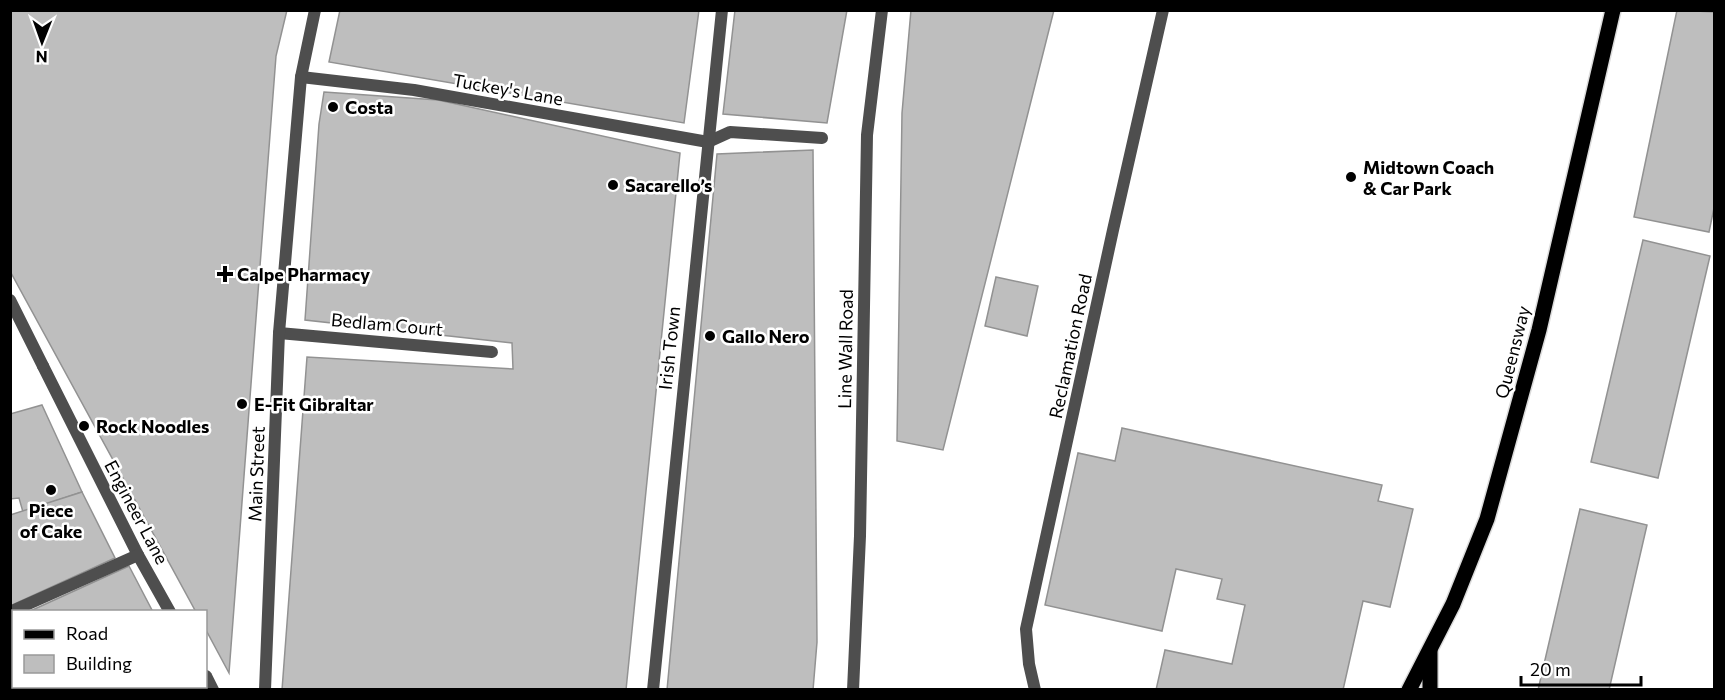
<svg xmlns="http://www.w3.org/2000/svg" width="1725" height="700" font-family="Commissioner,sans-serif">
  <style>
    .building { fill: #bebebe; stroke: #929292; stroke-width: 1.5 }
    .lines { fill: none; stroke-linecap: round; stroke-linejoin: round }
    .primary-casing { stroke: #dbdbdb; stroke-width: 18 }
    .pedestrian { stroke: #4e4e4e; stroke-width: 12 }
    .minor { stroke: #4e4e4e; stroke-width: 12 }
    .tertiary { stroke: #4e4e4e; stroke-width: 12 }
    .primary { stroke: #000; stroke-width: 15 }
    .poi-dot { fill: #000; stroke: #fff; stroke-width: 2 }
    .labels { text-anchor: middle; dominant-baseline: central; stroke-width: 5; stroke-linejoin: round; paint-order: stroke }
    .street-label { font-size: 18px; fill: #000; stroke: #fff }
    .poi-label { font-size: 18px; font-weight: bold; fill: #000; stroke: #fff; text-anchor: start }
  </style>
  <rect width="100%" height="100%" fill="#fff"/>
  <g class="building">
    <path d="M10,10H287L276,56L229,673L206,630V612H196L10,271Z"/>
    <path d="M340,10H699L684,123L329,62Z"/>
    <path d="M735,10H847L827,123L723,114Z"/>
    <path d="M911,10H1054L943,450L897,441L902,113Z"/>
    <path d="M1677,10L1714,12V208L1709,232L1634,217Z"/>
    <path d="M324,92L438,100L680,153L626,690H282L307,357L513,369L512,343L305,320L319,124Z"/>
    <path d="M813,150L817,642L813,690H667L717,154Z"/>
    <path d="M1643,240L1710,256L1658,478L1591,462Z"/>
    <path d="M996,277L1038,286L1027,336L985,326Z"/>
    <path d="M42,405L82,492L23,512L19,498L10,499V414Z"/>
    <path d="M1122,428L1382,485L1378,501L1413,509L1390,607L1363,601L1343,690H1156L1165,650L1232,664L1245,605L1217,599L1222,579L1176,569L1162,631L1045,605L1078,453L1115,461Z"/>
    <path d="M82,492L115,558L10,606V515Z"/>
    <path d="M1580,509L1647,525L1609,690H1538Z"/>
    <path d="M129,566L153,612H28Z"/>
    <path d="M14,617V656L10,657V618Z"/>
    <path d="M89,686H193L194,690H89Z"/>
  </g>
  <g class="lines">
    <defs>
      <g id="primary">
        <path d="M1409,690L1453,604L1487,519L1539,330L1613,10"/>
        <path d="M1430,690V651"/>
      </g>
    </defs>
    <use href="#primary" class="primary-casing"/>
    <g class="pedestrian">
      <path d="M301,77L414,90L708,142L730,132L822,138"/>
      <path d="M279,333L492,352"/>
      <path d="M43,366L138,555L170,612"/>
      <path d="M10,612L138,555"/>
      <path d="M206,676L213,690"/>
      <path d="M265,690L279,333L301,77L315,10"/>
      <path d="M653,690L722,10"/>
    </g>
    <g class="minor">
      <path d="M10,300L43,366"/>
      <path d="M1035,690L1029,664L1026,629L1113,230L1163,10"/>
    </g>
    <path class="tertiary" d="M853,690L860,536L867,135L882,10"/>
    <use href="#primary" class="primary"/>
  </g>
  <g class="poi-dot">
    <circle cx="333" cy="107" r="6"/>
    <circle cx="1351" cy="177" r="6"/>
    <circle cx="613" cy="185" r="6"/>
    <path d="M222 265h6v6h6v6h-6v6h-6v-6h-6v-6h6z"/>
    <circle cx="710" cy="336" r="6"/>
    <circle cx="242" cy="404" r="6"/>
    <circle cx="84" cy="426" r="6"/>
    <circle cx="51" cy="490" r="6"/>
  </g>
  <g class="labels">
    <g class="street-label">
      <text transform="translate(508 89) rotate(10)">Tuckey's Lane</text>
      <text transform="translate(387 324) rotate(5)">Bedlam Court</text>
      <text transform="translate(1070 346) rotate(-78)">Reclamation Road</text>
      <text transform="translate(669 348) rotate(-84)">Irish Town</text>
      <text transform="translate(845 349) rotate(-89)">Line Wall Road</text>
      <text transform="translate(1512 352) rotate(-76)">Queensway</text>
      <text transform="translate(256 474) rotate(-88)">Main Street</text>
      <text transform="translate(137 512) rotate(62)">Engineer Lane</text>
    </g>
    <g class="poi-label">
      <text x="345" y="107">Costa</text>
      <text x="1363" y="167">Midtown Coach<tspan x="1363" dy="21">&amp; Car Park</tspan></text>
      <text x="625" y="185">Sacarello’s</text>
      <text x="237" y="274">Calpe Pharmacy</text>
      <text x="722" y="336">Gallo Nero</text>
      <text x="254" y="404">E-Fit Gibraltar</text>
      <text x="96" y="426">Rock Noodles</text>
      <text x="51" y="510" text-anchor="middle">Piece<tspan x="51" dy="21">of Cake</tspan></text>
    </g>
  </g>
  <rect width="1725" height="700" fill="none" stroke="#000000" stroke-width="24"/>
  <rect x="12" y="610" width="195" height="78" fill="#ffffff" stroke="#999999" stroke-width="1.5"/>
  <rect x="24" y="630" width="30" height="9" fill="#000000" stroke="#999999" stroke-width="1.5"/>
  <text x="66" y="640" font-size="18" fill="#000000">Road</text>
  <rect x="24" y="655" width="30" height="18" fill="#bebebe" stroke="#999999" stroke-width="1.5"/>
  <text x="66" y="670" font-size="18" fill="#000000">Building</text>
  <g transform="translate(42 42) rotate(181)" stroke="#ffffff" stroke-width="4.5" paint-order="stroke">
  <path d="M0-4.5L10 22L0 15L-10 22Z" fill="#000000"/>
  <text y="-9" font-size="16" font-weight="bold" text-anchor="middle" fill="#000000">N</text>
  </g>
  <path d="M1521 676v9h120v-9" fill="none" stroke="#000000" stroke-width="3"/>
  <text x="1530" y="676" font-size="18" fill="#000000" stroke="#ffffff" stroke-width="4.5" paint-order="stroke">20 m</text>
</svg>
